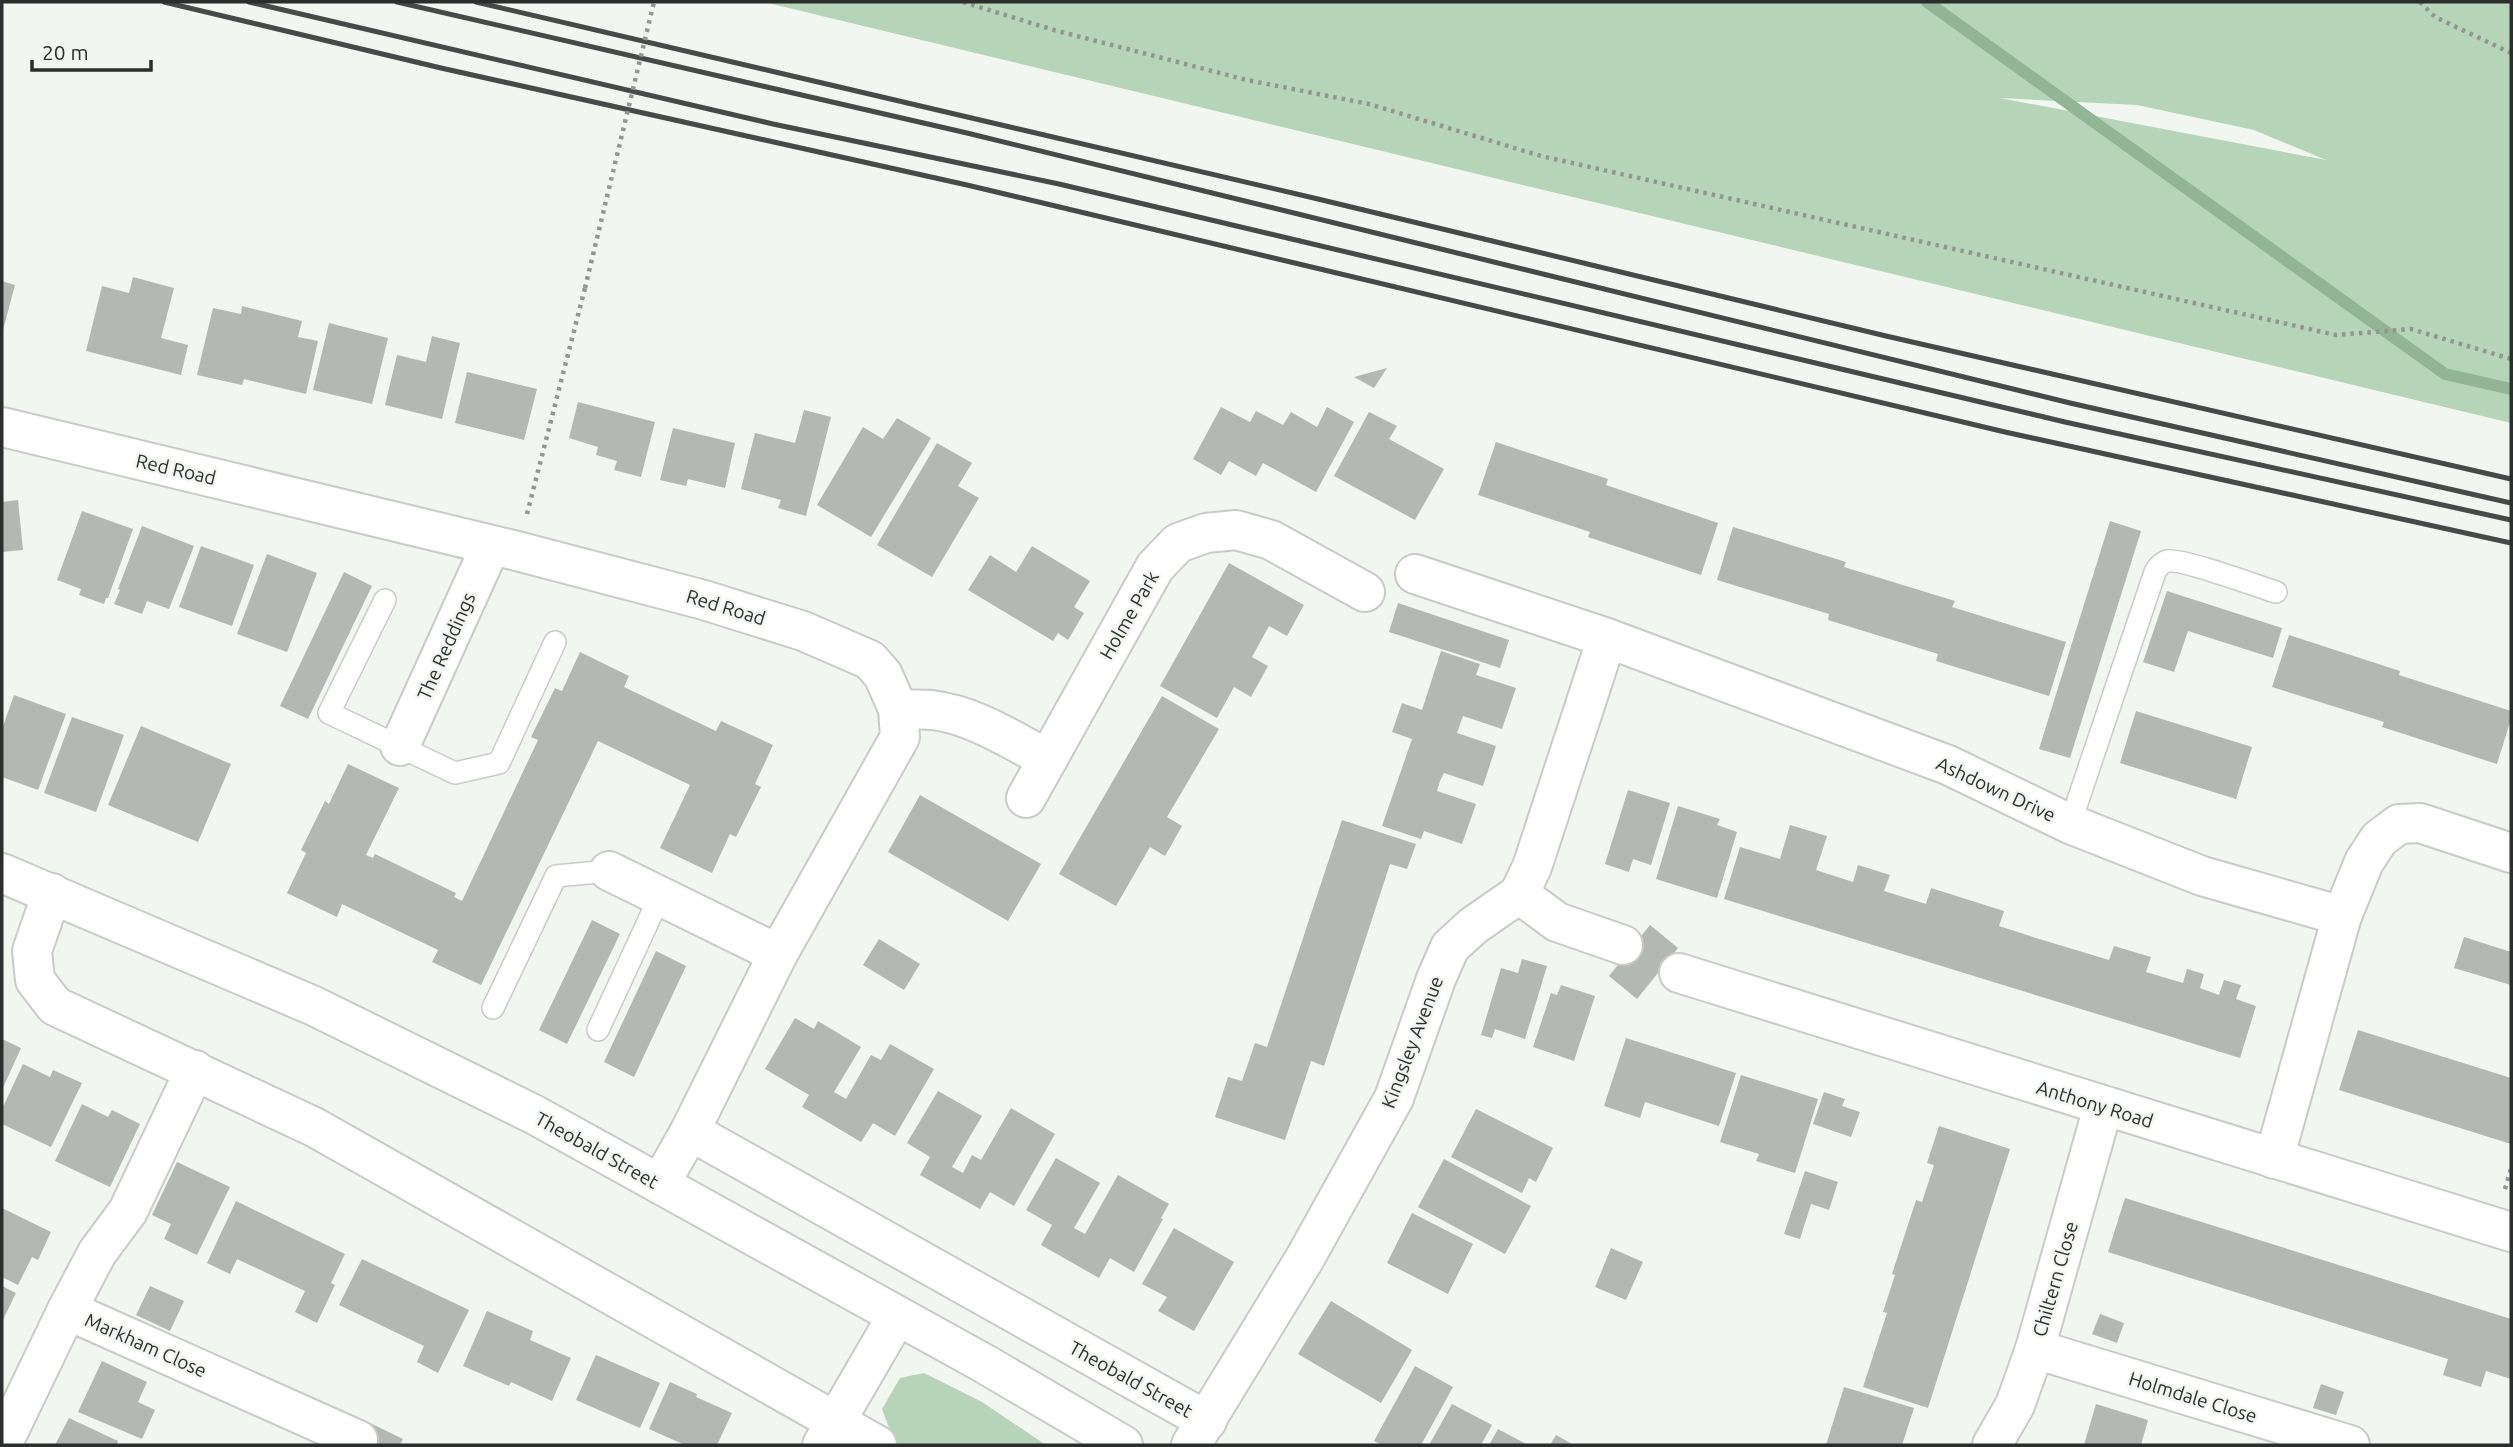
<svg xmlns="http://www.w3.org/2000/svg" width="2513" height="1447" font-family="Ubuntu,sans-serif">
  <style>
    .green { fill: #b5d4b8; fill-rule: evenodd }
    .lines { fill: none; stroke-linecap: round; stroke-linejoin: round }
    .stream { stroke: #91b595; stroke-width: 12 }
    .building { fill: #b4b8b4 }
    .lane-casing { stroke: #c7ccc7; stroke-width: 24 }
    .street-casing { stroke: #c7ccc7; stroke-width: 42 }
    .secondary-casing { stroke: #c7ccc7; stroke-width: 42 }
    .path { stroke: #929693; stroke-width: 4.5; stroke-dasharray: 3.5 5; stroke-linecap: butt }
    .lane { stroke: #fff; stroke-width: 21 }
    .street { stroke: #fff; stroke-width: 38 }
    .secondary { stroke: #fff; stroke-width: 38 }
    .rail { stroke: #474a48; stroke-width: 5 }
    .path-bridge { stroke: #929693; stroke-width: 4.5; stroke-dasharray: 3.5 5; stroke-linecap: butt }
    .labels { text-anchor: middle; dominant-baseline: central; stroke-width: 5; stroke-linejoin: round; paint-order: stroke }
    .street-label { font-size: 19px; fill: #2c2e2d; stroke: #f1f6f1 }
  </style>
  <rect width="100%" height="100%" fill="#f1f6f1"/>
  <g class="green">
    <path d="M764,2H2511V423ZM2000,98L2137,105L2254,130L2326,160Z"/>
    <path d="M924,1373L982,1402L1046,1445H901L894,1441L882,1409L900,1378Z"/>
  </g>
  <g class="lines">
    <path class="stream" d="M1927,2L2445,374L2511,389"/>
  </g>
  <g class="building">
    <path d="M133,277L174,288L161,338L188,345L181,375L86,351L102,286L129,293Z"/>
    <path d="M2,281L15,285L3,330H2Z"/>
    <path d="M242,306L302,321L298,337L318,341L306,394L244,379L242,385L197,375L213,308L241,314Z"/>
    <path d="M329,323L388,338L372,404L313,390Z"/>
    <path d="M432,336L460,343L442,419L385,405L397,355L426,362Z"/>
    <path d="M1387,368L1374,388L1354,377Z"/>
    <path d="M467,372L537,389L524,440L455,423Z"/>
    <path d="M578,402L655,422L641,477L614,470L617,461L596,455L598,447L569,438Z"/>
    <path d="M1221,407L1250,422L1256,411L1283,425L1291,412L1317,427L1327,407L1354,422L1316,492L1263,463L1256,476L1229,461L1221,475L1193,459Z"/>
    <path d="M804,410L831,417L806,516L778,508L781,500L741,489L755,433L795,443Z"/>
    <path d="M1369,412L1397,426L1389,439L1444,469L1415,520L1334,476Z"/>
    <path d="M897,418L931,438L871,537L817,505L863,427L883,439Z"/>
    <path d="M673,428L735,443L725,488L688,479L686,486L660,480Z"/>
    <path d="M1496,442L1608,479L1606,485L1718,523L1701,575L1588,537L1590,532L1478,495Z"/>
    <path d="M937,443L972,463L958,486L979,498L932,577L877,545Z"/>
    <path d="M18,500L23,550L2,552V502Z"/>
    <path d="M82,511L133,529L108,598H106L104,604L79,595L81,589L57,580Z"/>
    <path d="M2110,521L2141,531L2070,758L2039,749Z"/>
    <path d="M142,526L194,546L169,609L147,601L142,614L114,604L120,590L118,589Z"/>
    <path d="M1733,527L1846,562L1844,567L1955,601L1952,607L2066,642L2049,696L1936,661L1938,654L1828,620L1829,614L1717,580Z"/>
    <path d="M201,546L254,565L232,626L179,607Z"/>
    <path d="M1032,546L1090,581L1074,607L1084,613L1068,640L1058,633L1053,641L968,590L990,555L1016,572Z"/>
    <path d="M267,554L317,573L287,652L237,634Z"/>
    <path d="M1229,563L1304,605L1287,636L1269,626L1252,657L1268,666L1251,697L1234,687L1217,718L1160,686Z"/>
    <path d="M344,572L372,586L308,719L280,706Z"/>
    <path d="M2167,591L2282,628L2273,658L2188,631L2174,672L2143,662Z"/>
    <path d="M1398,603L1509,640L1500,668L1389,632Z"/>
    <path d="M2289,635L2400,671L2399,675L2511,711V719L2497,764L2382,727L2384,722L2272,687Z"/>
    <path d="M1441,651L1480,664L1476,675L1516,688L1502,729L1463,716L1457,733L1496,746L1483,786L1444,773L1440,781L1437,791L1476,804L1462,844L1424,831L1421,839L1382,826L1412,739L1392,732L1402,703L1422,710Z"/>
    <path d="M580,652L629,676L624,687L716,731L721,721L773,745L755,784L761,787L736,837L730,834L712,873L660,848L690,785L598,741L481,985L432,962L438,950L342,904L337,917L287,893L306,853L301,850L325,801L329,804L348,764L399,788L366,855L373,858L375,854L456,893L454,897L462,901L538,740L531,737L555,688L562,691Z"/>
    <path d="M14,695L66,714L38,790L2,777V729Z"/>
    <path d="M1162,696L1219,729L1167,817L1182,826L1165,856L1150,847L1116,906L1059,874Z"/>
    <path d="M2136,711L2252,747L2236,799L2120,763Z"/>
    <path d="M72,717L124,735L96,812L44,793Z"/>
    <path d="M141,726L231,764L198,842L108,805Z"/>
    <path d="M1628,790L1670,803L1651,865L1633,859L1629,872L1605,864Z"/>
    <path d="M920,795L1041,864L1008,921L888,852Z"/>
    <path d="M1678,806L1720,819L1717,825L1737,832L1717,898L1656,879Z"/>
    <path d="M1342,820L1416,844L1407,869L1390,864L1324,1066L1311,1061L1285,1140L1215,1117L1228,1077L1242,1081L1255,1043L1267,1047Z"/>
    <path d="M1790,825L1827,836L1816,870L1853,882L1858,865L1890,875L1884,891L1926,904L1931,888L2004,911L1999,926L2036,938L2109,960L2114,946L2151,957L2146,972L2183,983L2187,969L2204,974L2200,988L2219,995L2224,980L2241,985L2236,999L2256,1006L2240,1058L1724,899L1740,847L1780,859Z"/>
    <path d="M592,920L620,934L567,1044L539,1030Z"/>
    <path d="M1650,925L1678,948L1637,999L1609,976Z"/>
    <path d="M2464,937L2511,952V985L2454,968Z"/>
    <path d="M879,939L920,964L904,990L863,965Z"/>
    <path d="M656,951L686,966L634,1077L604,1062Z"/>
    <path d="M1522,959L1547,966L1525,1039L1495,1029L1492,1038L1481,1035L1501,968L1518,973Z"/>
    <path d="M1561,985L1595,996L1574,1061L1533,1047L1551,993L1557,995Z"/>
    <path d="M795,1018L814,1029L818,1021L861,1047L834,1092L846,1099L871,1055L881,1060L890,1044L934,1069L895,1136L873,1123L861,1142L802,1107L809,1095L765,1069Z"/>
    <path d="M2358,1030L2511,1078V1144L2339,1090Z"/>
    <path d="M1626,1038L1736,1073L1719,1126L1645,1102L1640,1118L1604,1106Z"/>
    <path d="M2,1039L21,1048L2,1090Z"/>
    <path d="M23,1064L50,1077L53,1070L82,1083L51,1147L2,1124V1109Z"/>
    <path d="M1741,1075L1818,1099L1795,1173L1756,1161L1759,1154L1720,1142Z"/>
    <path d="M938,1091L982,1116L952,1167L963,1173L972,1155L981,1160L1011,1108L1055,1134L1014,1206L990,1192L980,1209L920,1175L930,1157L907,1143Z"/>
    <path d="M1824,1092L1845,1099L1842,1106L1860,1112L1851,1137L1813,1124Z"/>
    <path d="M82,1104L108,1117L112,1110L140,1124L110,1187L55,1161Z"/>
    <path d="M1476,1109L1553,1148L1536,1182L1529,1178L1522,1193L1451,1157Z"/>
    <path d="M1939,1126L2010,1149L1928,1408L1863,1387L1887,1313L1883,1312L1895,1275L1892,1274L1916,1200L1922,1202L1934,1165L1927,1163Z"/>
    <path d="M1056,1158L1100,1183L1074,1228L1085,1234L1118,1175L1169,1204L1161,1218L1163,1219L1134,1272L1110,1258L1099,1278L1041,1245L1052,1225L1026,1210Z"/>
    <path d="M1444,1159L1531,1206L1505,1254L1418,1207Z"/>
    <path d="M177,1162L230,1187L197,1255L164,1239L171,1224L152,1215Z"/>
    <path d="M1805,1171L1838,1182L1829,1210L1811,1204L1800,1239L1784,1234Z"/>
    <path d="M2125,1198L2511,1319V1379L2486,1371L2481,1387L2443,1375L2448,1359L2108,1252Z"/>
    <path d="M236,1201L345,1254L331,1283L335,1285L317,1323L295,1312L305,1291L237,1259L230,1274L207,1263Z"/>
    <path d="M2,1208L51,1232L38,1260L32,1257L18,1285L2,1277Z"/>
    <path d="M1412,1213L1473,1244L1448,1294L1387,1263Z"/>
    <path d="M1174,1228L1234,1262L1194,1331L1158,1311L1167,1297L1142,1284Z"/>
    <path d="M1611,1248L1643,1262L1626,1300L1595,1287Z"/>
    <path d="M362,1259L469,1310L438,1373L417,1362L424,1346L339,1305Z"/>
    <path d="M2,1286L16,1293L2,1322Z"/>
    <path d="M150,1286L184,1301L170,1331L136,1315Z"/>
    <path d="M1331,1301L1412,1350L1381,1403L1298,1354Z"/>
    <path d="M487,1311L533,1331L530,1340L571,1358L552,1401L511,1382L509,1386L463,1366Z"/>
    <path d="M2100,1314L2124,1323L2117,1343L2092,1334Z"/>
    <path d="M596,1355L660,1383L640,1428L576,1400Z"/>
    <path d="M102,1361L147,1382L138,1402L155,1410L142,1439L78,1412Z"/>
    <path d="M1415,1366L1453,1387L1421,1445H1382L1374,1441Z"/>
    <path d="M670,1382L697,1394L696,1397L732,1413L717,1445H685L649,1429Z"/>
    <path d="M2321,1384L2344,1392L2336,1415L2313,1408Z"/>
    <path d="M1844,1387L1914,1408L1902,1445H1826Z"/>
    <path d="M1452,1404L1492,1425L1481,1445H1429Z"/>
    <path d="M2096,1404L2148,1420L2141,1445H2084Z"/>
    <path d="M69,1418L118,1441L117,1445H55Z"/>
    <path d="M370,1423L403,1439L400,1445H360Z"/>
    <path d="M1498,1429L1528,1445H1489Z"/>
    <path d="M1556,1435L1574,1445H1550Z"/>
  </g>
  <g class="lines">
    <defs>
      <g id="lane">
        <path d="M385,600L329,713L455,773L499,763L555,642"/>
        <path d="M2070,824L2155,572C2158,567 2161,563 2167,561C2181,558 2257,586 2276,592"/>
        <path d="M493,1008L556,876L609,871"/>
        <path d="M598,1030L660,896"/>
      </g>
      <g id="street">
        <path d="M2,427L517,551L704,600L803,631L870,660L883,675L898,709L900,737L778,954L690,1131L660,1184"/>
        <path d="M1415,574L1607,638L1948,765L2070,824L2202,876L2342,916L2274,1159"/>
        <path d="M898,709C909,710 921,709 932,710C974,715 1011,740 1048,759"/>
        <path d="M400,746L491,545"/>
        <path d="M1026,798L1155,567L1178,543L1206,533L1236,530L1271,540L1365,592"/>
        <path d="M609,871L778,954"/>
        <path d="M52,893L32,951L35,980L55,1006L314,1127L877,1445"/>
        <path d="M1519,894L1557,922L1623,945"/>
        <path d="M2342,916L2364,862L2379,839L2399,824L2420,823L2511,853"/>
        <path d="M1679,973L2511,1232"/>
        <path d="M195,1070L128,1211L97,1253L67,1310L358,1440"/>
        <path d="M690,1131L1207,1421"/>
        <path d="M2035,1349L2350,1445"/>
        <path d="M2,1445L67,1310"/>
        <path d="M822,1445L897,1316"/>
        <path d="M1191,1445L1305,1258L1394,1098L1436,979L1450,947L1473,926L1519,894L1532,867L1607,638"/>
        <path d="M1992,1445L2015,1405L2035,1349L2103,1107"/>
      </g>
      <path id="secondary" d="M2,873L314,1006L535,1115L985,1364L1123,1445"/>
    </defs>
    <use href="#lane" class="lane-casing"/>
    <use href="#street" class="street-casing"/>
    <use href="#secondary" class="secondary-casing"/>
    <g class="path">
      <path d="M963,2L1054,30L1247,80L1369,104L1541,156L2336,335L2411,329L2511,359"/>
      <path d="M2420,2L2435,17L2511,53"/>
      <path d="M527,514L585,288"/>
      <path d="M2505,1189L2511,1169"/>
    </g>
    <use href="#lane" class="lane"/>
    <use href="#street" class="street"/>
    <use href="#secondary" class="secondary"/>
    <g class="rail">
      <path d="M164,2L441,68L967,185L2005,432L2511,543"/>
      <path d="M249,2L773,124L1059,184L2065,422L2511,520"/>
      <path d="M397,2L967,133L2070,403L2511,503"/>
      <path d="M476,2L1318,199L1886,336L2511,479"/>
    </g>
    <path class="path-bridge" d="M585,288L654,2"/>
  </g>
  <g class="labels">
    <g class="street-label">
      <text transform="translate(176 469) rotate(13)">Red Road</text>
      <text transform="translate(726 607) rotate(17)">Red Road</text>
      <text transform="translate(1129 615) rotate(-60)">Holme Park</text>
      <text transform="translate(446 646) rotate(-66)">The Reddings</text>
      <text transform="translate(1996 789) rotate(25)">Ashdown Drive</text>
      <text transform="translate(1412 1042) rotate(-69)">Kingsley Avenue</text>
      <text transform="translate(2095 1104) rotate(17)">Anthony Road</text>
      <text transform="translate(597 1150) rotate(29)">Theobald Street</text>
      <text transform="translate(2055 1279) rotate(-74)">Chiltern Close</text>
      <text transform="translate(146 1345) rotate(24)">Markham Close</text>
      <text transform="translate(1131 1379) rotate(29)">Theobald Street</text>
      <text transform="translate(2193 1397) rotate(17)">Holmdale Close</text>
    </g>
  </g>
  <rect width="2513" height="1447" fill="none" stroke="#2c2e2d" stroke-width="7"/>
  <path d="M32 60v10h119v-10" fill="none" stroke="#2c2e2d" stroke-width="3.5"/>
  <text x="42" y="60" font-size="21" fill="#2c2e2d" stroke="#f1f6f1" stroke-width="5" paint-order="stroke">20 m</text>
</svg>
